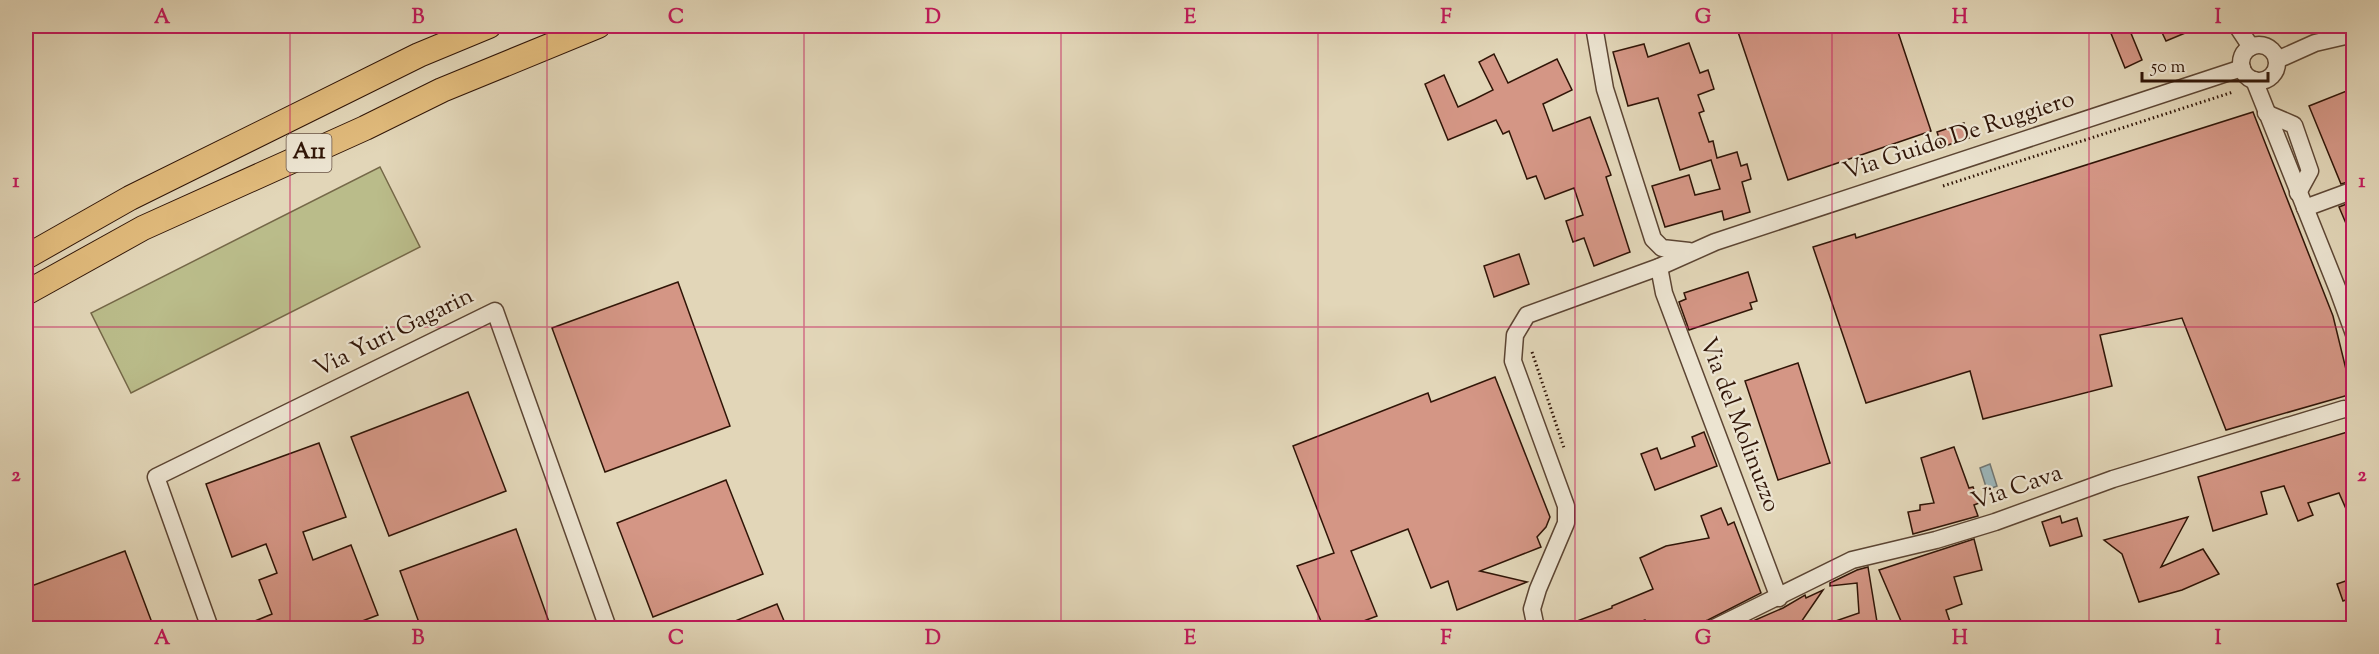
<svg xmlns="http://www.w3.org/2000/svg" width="2379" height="654" font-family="'Sorts Mill Goudy',serif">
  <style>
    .green { fill: #babc8a; stroke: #756848; stroke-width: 1.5 }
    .water { fill: #9bb6bb; stroke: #707673; stroke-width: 1.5 }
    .building { fill: #d49685; stroke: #301507; stroke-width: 1.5 }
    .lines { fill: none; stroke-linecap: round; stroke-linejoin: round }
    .minor-casing { stroke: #5c4533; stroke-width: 19 }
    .highway-casing { stroke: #301507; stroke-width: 26 }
    .path { stroke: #301507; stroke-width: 3; stroke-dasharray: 1.5 3; stroke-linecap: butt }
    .minor { stroke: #ece4d1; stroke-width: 16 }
    .highway { stroke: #e1bb7c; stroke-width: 24 }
    .grid { fill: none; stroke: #c2185b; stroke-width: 1.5; stroke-opacity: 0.55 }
    .labels { text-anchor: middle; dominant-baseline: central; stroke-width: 4.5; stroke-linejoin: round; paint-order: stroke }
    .shield { fill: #ece4d1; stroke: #685344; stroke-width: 1.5 }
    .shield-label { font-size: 22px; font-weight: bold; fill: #301507 }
    .street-label { font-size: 24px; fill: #301507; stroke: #ece4d1 }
    .neatline { fill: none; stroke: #c2185b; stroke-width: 2 }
    .grid-label { font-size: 20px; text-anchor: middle; font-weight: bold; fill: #c2185b }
  </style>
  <rect width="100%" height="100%" fill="#e2d6b8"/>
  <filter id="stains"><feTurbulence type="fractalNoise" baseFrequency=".00333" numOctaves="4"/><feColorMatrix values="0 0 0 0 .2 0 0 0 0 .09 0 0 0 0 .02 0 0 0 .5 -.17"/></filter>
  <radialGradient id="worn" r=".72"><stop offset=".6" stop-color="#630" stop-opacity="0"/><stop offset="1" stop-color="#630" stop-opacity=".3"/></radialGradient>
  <path class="green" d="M380,167L420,247L131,393L91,313Z"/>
  <path class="water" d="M1990,464L1997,486L1987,490L1980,468Z"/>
  <g class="building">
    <path d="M1736,26H1896L1931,131L1788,180Z"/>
    <path d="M2108,26H2128L2142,60L2125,68Z"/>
    <path d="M2159,26H2202L2166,41Z"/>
    <path d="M1689,43L1700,73L1708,70L1714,89L1698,95L1704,111L1699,113L1709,142L1713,141L1717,158L1737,152L1741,166L1747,164L1751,179L1742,182L1750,212L1724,220L1722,211L1665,227L1652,186L1689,175L1695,195L1720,189L1711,160L1680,170L1658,98L1628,106L1613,52L1644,44L1648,57Z"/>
    <path d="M1494,54L1508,83L1557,59L1572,90L1543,104L1553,131L1590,117L1611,175L1606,177L1630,252L1594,266L1584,238L1573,242L1566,221L1583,215L1574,188L1545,199L1536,176L1527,179L1509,131L1503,134L1496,120L1448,140L1425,84L1444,75L1458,107L1475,99L1493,90L1479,62Z"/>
    <path d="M2354,88V180L2341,184L2309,106Z"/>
    <path d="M2253,112L2333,316L2352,394L2226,430L2182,318L2100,335L2112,386L1983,419L1970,371L1866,403L1813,247L1855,234L1856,238Z"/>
    <path d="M1964,123L1969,138L1942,147L1937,132Z"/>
    <path d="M2354,201V240H2353L2339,207Z"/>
    <path d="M1519,254L1529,284L1494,297L1484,266Z"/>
    <path d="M1748,272L1757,301L1750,303L1752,309L1689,330L1679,302L1686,299L1684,293Z"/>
    <path d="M678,282L730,426L605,472L552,328Z"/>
    <path d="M1798,363L1830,463L1778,480L1745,381Z"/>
    <path d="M1495,377L1550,517L1546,527L1537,537L1541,547L1480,571L1527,582L1457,610L1448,581L1431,588L1408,529L1351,551L1377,616L1345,628H1324L1297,566L1334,553L1293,446L1428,393L1431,402Z"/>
    <path d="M468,392L506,491L389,536L351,437Z"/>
    <path d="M2354,430V527L2339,493L2308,503L2313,515L2298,521L2284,486L2261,492L2267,514L2213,531L2198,477Z"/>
    <path d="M1704,432L1717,466L1655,490L1641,454L1657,448L1661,459L1695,446L1692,437Z"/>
    <path d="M319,443L346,517L303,532L313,560L351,545L378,615L344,628H238L272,614L259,580L277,573L266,544L232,557L206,484Z"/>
    <path d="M1954,447L1969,488L1973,487L1979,503L1974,505L1978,516L1913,534L1908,512L1920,510V505L1934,503L1921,458Z"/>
    <path d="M726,480L763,574L653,617L617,523Z"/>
    <path d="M1721,508L1728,525L1734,522L1761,593L1708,620L1685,628H1649L1645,620L1624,628H1561V627L1612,608V606L1653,589L1640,558L1666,546L1709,538L1701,516Z"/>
    <path d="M2060,516L2062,523L2077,518L2082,536L2050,546L2042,522Z"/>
    <path d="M2188,517L2161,567L2203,549L2219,574L2182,590L2139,602L2122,554L2104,540Z"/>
    <path d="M516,529L549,622L531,628H421L400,571Z"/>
    <path d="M1974,539L1982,570L1954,577L1962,604L1946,610L1951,625L1940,628H1904L1879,570Z"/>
    <path d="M125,551L154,628H26V588Z"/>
    <path d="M1868,567L1878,628H1821V626L1859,613L1857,583L1830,586V583L1857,570Z"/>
    <path d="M2354,578V597L2343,601L2337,584Z"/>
    <path d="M1823,590L1797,628H1737L1783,608L1805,595L1806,598Z"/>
    <path d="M777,604L787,628H718Z"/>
  </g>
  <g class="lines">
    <defs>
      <g id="minor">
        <path d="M1594,26L1605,89L1653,239L1662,248L1689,251"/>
        <path d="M2237,26L2251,47"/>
        <circle cx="2259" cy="63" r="18"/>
        <path d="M2277,60L2315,43L2354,34"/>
        <path d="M2254,80L2338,290L2354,334"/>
        <path d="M2266,113L2294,125L2310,171L2298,193"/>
        <path d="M2305,208L2354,190"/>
        <path d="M1659,267L1664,293L1779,598"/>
        <path d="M210,628L156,477L495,311L608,628"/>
        <path d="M1536,628L1532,609L1538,589L1566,523V506L1513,361L1515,335L1527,315L1659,267L1715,242L2242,68"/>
        <path d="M1714,628L1852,560L1936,540L1995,522L2113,479L2344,409L2354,411"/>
      </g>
      <g id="highway">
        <path d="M26,257L130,198L419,55L489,26"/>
        <path d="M26,293L143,228L365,128L442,90L598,26"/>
      </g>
    </defs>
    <use href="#minor" class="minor-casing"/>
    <use href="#highway" class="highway-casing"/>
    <g class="path">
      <path d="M1943,186L2233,92"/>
      <path d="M1532,352L1564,448"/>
    </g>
    <use href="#minor" class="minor"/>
    <use href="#highway" class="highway"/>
  </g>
  <path class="grid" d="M290,26V628M547,26V628M804,26V628M1061,26V628M1318,26V628M1575,26V628M1832,26V628M2089,26V628M26,327H2354"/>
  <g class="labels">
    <rect class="shield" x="286.5" y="134" width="45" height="38" rx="4.5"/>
    <g class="shield-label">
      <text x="309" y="153">A11</text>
    </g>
    <g class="street-label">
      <text transform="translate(1959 136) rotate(-18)">Via Guido De Ruggiero</text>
      <text transform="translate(394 333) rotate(-26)">Via Yuri Gagarin</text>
      <text transform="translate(1739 425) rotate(69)">Via del Molinuzzo</text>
      <text transform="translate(2017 488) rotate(-19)">Via Cava</text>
    </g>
  </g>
  <rect width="2379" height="654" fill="none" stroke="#e2d6b8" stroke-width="66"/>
  <path d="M2142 72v9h126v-9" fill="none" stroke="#301507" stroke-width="3"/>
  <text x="2151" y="72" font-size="18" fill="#301507" stroke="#ece4d1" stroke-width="4.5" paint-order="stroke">50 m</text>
  <rect x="33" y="33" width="2313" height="588" class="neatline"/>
  <g class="grid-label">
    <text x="162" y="23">A</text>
    <text x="418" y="23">B</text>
    <text x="676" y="23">C</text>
    <text x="933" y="23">D</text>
    <text x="1190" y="23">E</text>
    <text x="1446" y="23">F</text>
    <text x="1703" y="23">G</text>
    <text x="1960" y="23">H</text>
    <text x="2218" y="23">I</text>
    <text x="16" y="187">1</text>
    <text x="2362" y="187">1</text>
    <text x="16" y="481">2</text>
    <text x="2362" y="481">2</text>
    <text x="162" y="644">A</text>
    <text x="418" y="644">B</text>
    <text x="676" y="644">C</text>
    <text x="933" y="644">D</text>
    <text x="1190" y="644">E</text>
    <text x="1446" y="644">F</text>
    <text x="1703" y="644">G</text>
    <text x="1960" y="644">H</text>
    <text x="2218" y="644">I</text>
  </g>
  <rect width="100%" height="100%" filter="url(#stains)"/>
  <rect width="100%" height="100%" fill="url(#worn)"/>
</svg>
